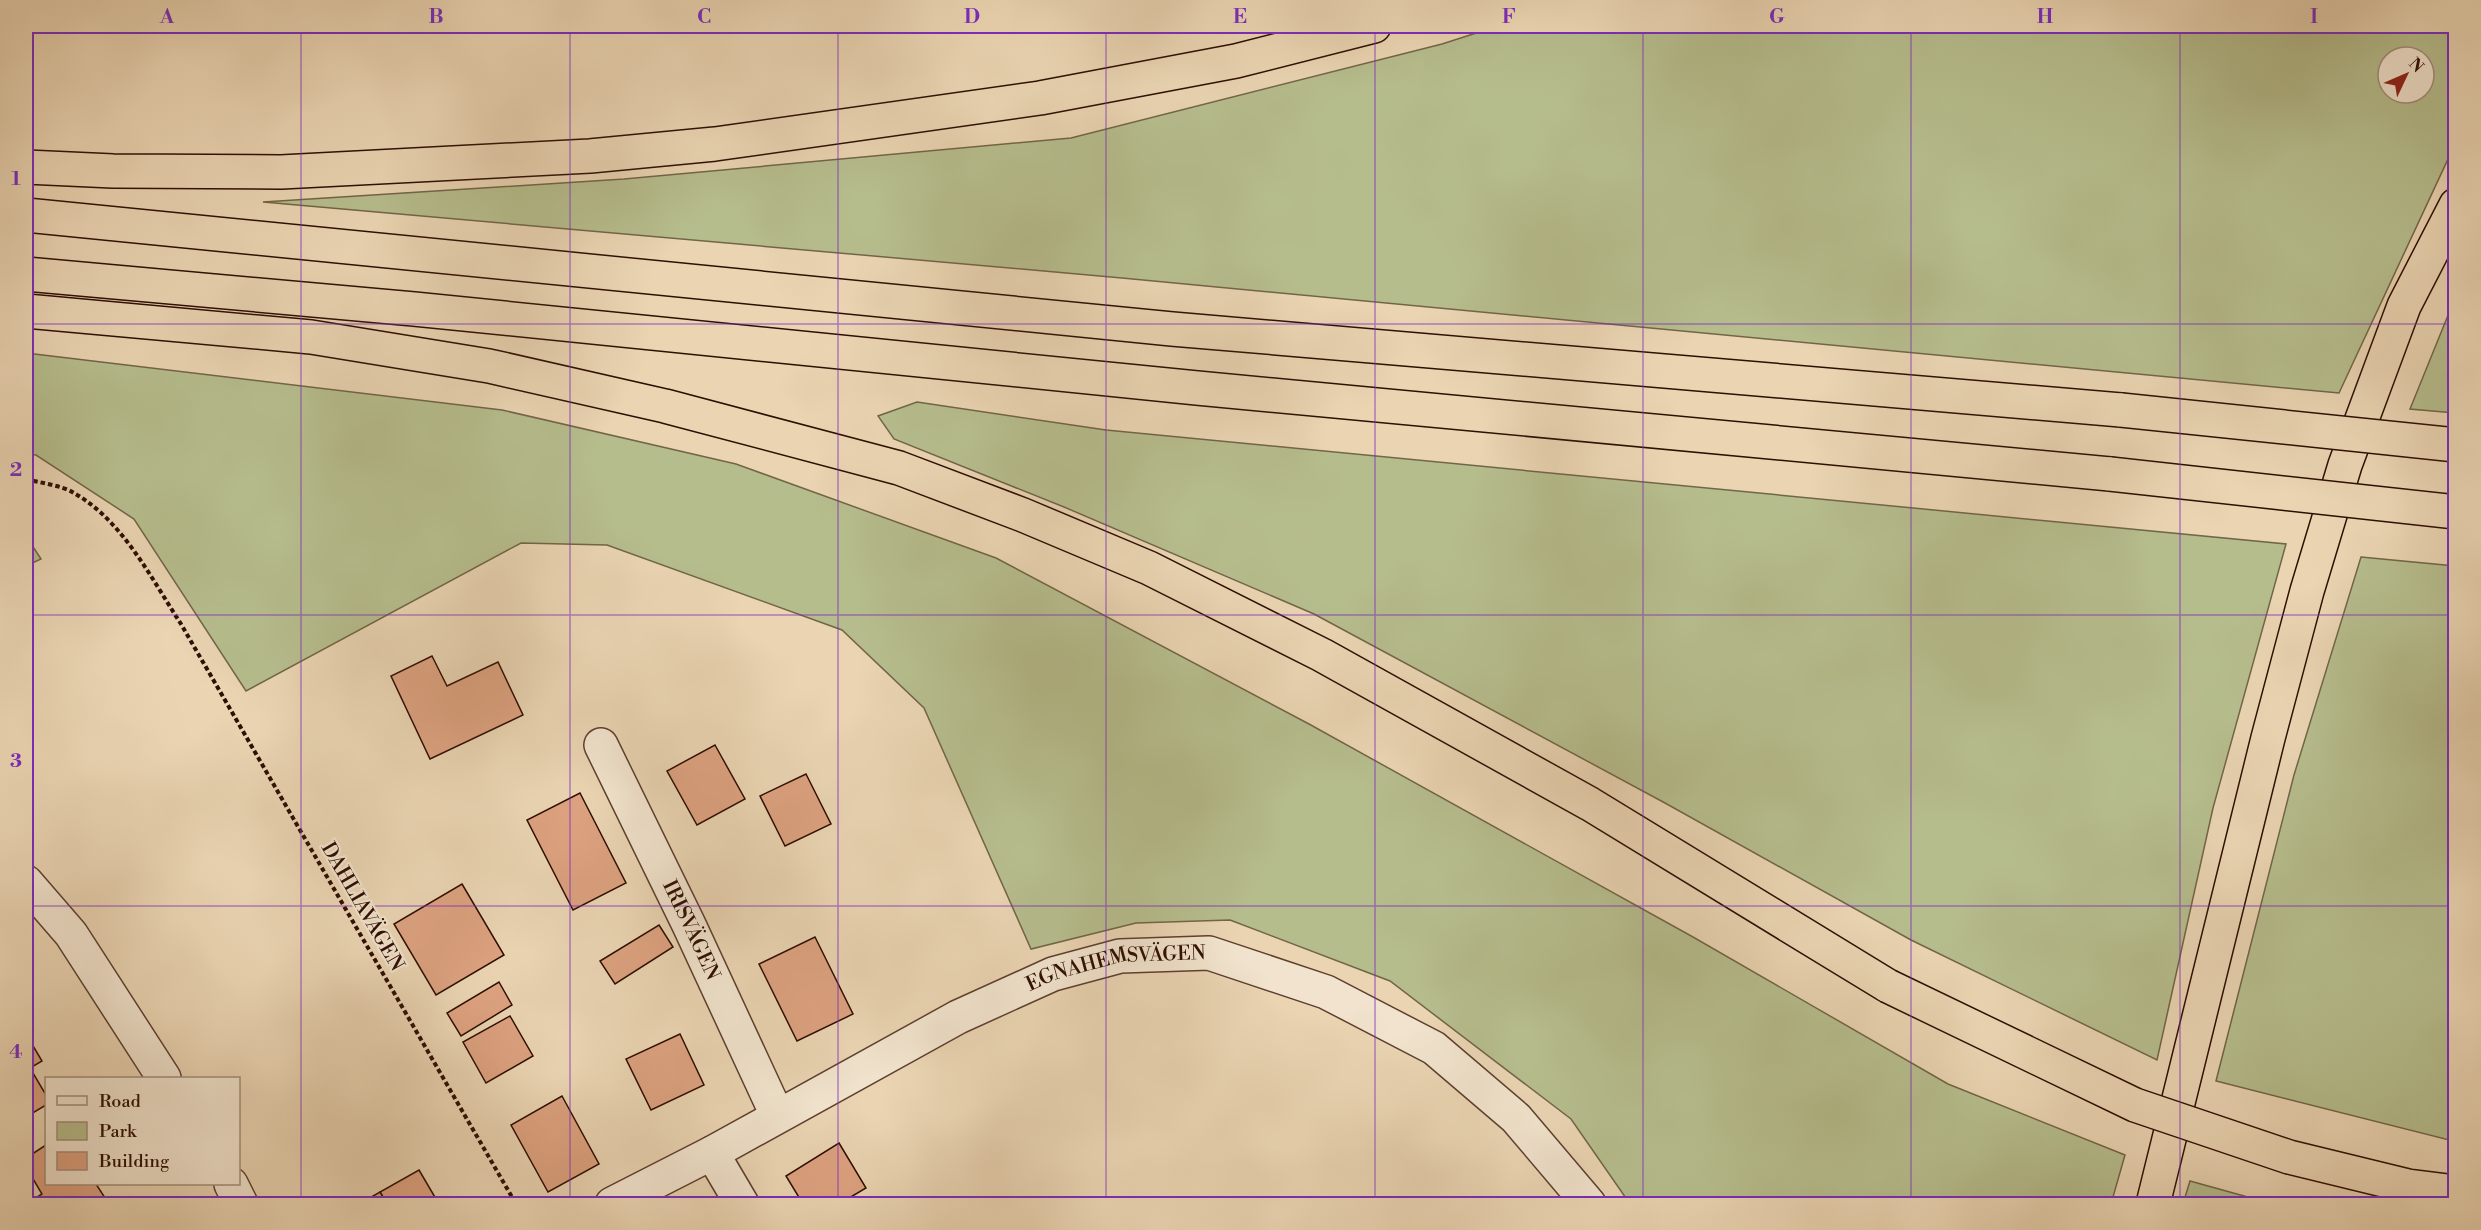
<svg xmlns="http://www.w3.org/2000/svg" width="2481" height="1230" font-family="'Libre Bodoni',serif">
  <style>
    .green { fill: #b6bd8d; stroke: #726548; stroke-width: 1.5; fill-rule: evenodd }
    .building { fill: #dda280; stroke: #2e0d03; stroke-width: 1.5 }
    .lines { fill: none; stroke-linecap: round; stroke-linejoin: round }
    .minor-casing { stroke: #5d3f2f; stroke-width: 36 }
    .highway-casing { stroke: #2e0d03; stroke-width: 36 }
    .path { stroke: #2e0d03; stroke-width: 4; stroke-dasharray: 4.5 3; stroke-linecap: butt }
    .minor { stroke: #f1e3cd; stroke-width: 33 }
    .highway { stroke: #ead4b2; stroke-width: 33 }
    .highway-bridge-casing { stroke: #2e0d03; stroke-width: 36; stroke-linecap: butt }
    .highway-bridge { stroke: #ead4b2; stroke-width: 33 }
    .grid { fill: none; stroke: #7b2cbf; stroke-width: 1.5; stroke-opacity: 0.55 }
    .labels { text-anchor: middle; dominant-baseline: central; stroke-width: 4.5; stroke-linejoin: round; paint-order: stroke }
    .street-label { font-size: 20px; fill: #2e0d03; stroke: #f1e3cd }
    .neatline { fill: none; stroke: #7b2cbf; stroke-width: 2 }
    .grid-label { font-size: 20px; text-anchor: middle; font-weight: bold; fill: #7b2cbf }
  </style>
  <rect width="100%" height="100%" fill="#ead4b2"/>
  <filter id="stains"><feTurbulence type="fractalNoise" baseFrequency=".00333" numOctaves="4"/><feColorMatrix values="0 0 0 0 .2 0 0 0 0 .09 0 0 0 0 .02 0 0 0 .5 -.17"/></filter>
  <radialGradient id="worn" r=".72"><stop offset=".6" stop-color="#630" stop-opacity="0"/><stop offset="1" stop-color="#630" stop-opacity=".3"/></radialGradient>
  <g class="green">
    <path d="M1498,26H2455V144L2339,393L1122,278L263,202L624,179L1071,138L1442,44ZM2388,57H2424V93H2388Z"/>
    <path d="M2455,298V413L2410,409Z"/>
    <path d="M26,353L502,410L736,464L996,558L1309,724L1693,937L1948,1084L2125,1155L2111,1204H1630L1571,1119L1390,981L1230,920L1136,923L1031,949L924,708L842,630L607,545L521,543L246,691L134,519L36,455L26,454Z"/>
    <path d="M917,402L1106,430L2286,544L2213,808L2157,1060L1911,940L1665,803L1314,614L1064,507L894,439L878,416Z"/>
    <path d="M26,536L41,559L26,566Z"/>
    <path d="M2361,557L2455,566L2456,1128L2449,1140L2216,1081L2294,775Z"/>
    <path d="M2190,1181L2273,1204H2183Z"/>
  </g>
  <g class="building">
    <path d="M432,656L447,686L498,662L523,715L430,759L391,676Z"/>
    <path d="M715,745L745,799L697,825L667,771Z"/>
    <path d="M806,774L831,824L785,846L760,796Z"/>
    <path d="M580,793L626,883L573,910L527,820Z"/>
    <path d="M462,884L504,955L436,995L394,924Z"/>
    <path d="M659,925L673,947L615,984L600,961Z"/>
    <path d="M815,937L853,1014L797,1041L759,964Z"/>
    <path d="M499,982L512,1005L461,1036L447,1013Z"/>
    <path d="M510,1016L533,1056L486,1083L463,1042Z"/>
    <path d="M26,1034L42,1061L30,1068L46,1095V1105L26,1117Z"/>
    <path d="M680,1034L704,1085L651,1110L626,1059Z"/>
    <path d="M562,1096L599,1164L548,1192L511,1125Z"/>
    <path d="M839,1143L866,1188L839,1204H803L786,1176Z"/>
    <path d="M46,1145V1184H96L109,1204H33L31,1201L42,1194L26,1167V1158Z"/>
    <path d="M419,1170L439,1204H387L380,1192Z"/>
    <path d="M380,1192L387,1204H359Z"/>
  </g>
  <g class="lines">
    <defs>
      <g id="minor">
        <path id="s1" d="M601,745L689,925L777,1115"/>
        <path d="M26,882L71,934L164,1078"/>
        <path d="M712,1153L742,1204"/>
        <path d="M231,1184L241,1204"/>
        <path id="s2" d="M612,1204L712,1153L958,1017L1053,974L1120,956L1209,953L1326,992L1434,1048L1516,1118L1589,1204"/>
      </g>
      <g id="highway">
        <path d="M26,167L113,171L281,172L590,156L715,144L1040,98L1236,61L1374,26"/>
        <path d="M26,215L1172,329L2121,410"/>
        <path d="M26,274L414,309L1197,388L2110,474"/>
        <path d="M26,311L311,337L489,366L665,406L899,468L1023,515L1149,568L1322,655L1590,804L1888,986"/>
        <path d="M2153,1204L2268,738L2307,591L2345,465L2404,306L2456,205"/>
      </g>
    </defs>
    <use href="#minor" class="minor-casing"/>
    <use href="#highway" class="highway-casing"/>
    <path class="path" d="M26,479C40,483 61,485 74,493C123,521 151,578 181,624L516,1204"/>
    <use href="#minor" class="minor"/>
    <use href="#highway" class="highway"/>
    <defs>
      <g id="highway-bridge">
        <path d="M2121,410L2456,445"/>
        <path d="M2110,474L2456,512"/>
        <path d="M1888,986L2135,1105L2289,1157L2408,1186L2456,1192"/>
      </g>
    </defs>
    <use href="#highway-bridge" class="highway-bridge-casing"/>
    <use href="#highway-bridge" class="highway-bridge"/>
  </g>
  <path class="grid" d="M301,26V1204M570,26V1204M838,26V1204M1106,26V1204M1375,26V1204M1643,26V1204M1911,26V1204M2180,26V1204M26,324H2456M26,615H2456M26,906H2456"/>
  <g class="labels">
    <g class="street-label">
      <text transform="translate(362 907) rotate(60)">DAHLIAVÄGEN</text>
      <text stroke="none"><textPath href="#s1" startOffset="206">IRISVÄGEN</textPath></text>
      <text stroke="none"><textPath href="#s2" startOffset="561">EGNAHEMSVÄGEN</textPath></text>
    </g>
  </g>
  <rect width="2481" height="1230" fill="none" stroke="#ead4b2" stroke-width="66"/>
  <rect x="45" y="1077" width="195" height="108" fill="#f1e3cd" stroke="#a38d7c" stroke-width="1.5"/>
  <rect x="57" y="1096" width="30" height="9" fill="#f1e3cd" stroke="#a38d7c" stroke-width="1.5"/>
  <text x="99" y="1107" font-size="18" fill="#2e0d03">Road</text>
  <rect x="57" y="1122" width="30" height="18" fill="#b6bd8d" stroke="#a38d7c" stroke-width="1.5"/>
  <text x="99" y="1137" font-size="18" fill="#2e0d03">Park</text>
  <rect x="57" y="1152" width="30" height="18" fill="#dda280" stroke="#a38d7c" stroke-width="1.5"/>
  <text x="99" y="1167" font-size="18" fill="#2e0d03">Building</text>
  <g transform="translate(2406 75) rotate(46)"><circle r="28" fill="#f1e3cd" stroke="#a38d7c" stroke-width="1.5"/>
  <path d="M0-4.5L10 22L0 15L-10 22Z" fill="#8f2418"/>
  <text y="-9" font-size="16" font-weight="bold" text-anchor="middle" fill="#2e0d03">N</text>
  </g>
  <rect x="33" y="33" width="2415" height="1164" class="neatline"/>
  <g class="grid-label">
    <text x="167" y="23">A</text>
    <text x="436" y="23">B</text>
    <text x="704" y="23">C</text>
    <text x="972" y="23">D</text>
    <text x="1240" y="23">E</text>
    <text x="1509" y="23">F</text>
    <text x="1777" y="23">G</text>
    <text x="2045" y="23">H</text>
    <text x="2314" y="23">I</text>
    <text x="16" y="185">1</text>
    <text x="16" y="476">2</text>
    <text x="16" y="767">3</text>
    <text x="16" y="1058">4</text>
  </g>
  <rect width="100%" height="100%" filter="url(#stains)"/>
  <rect width="100%" height="100%" fill="url(#worn)"/>
</svg>
